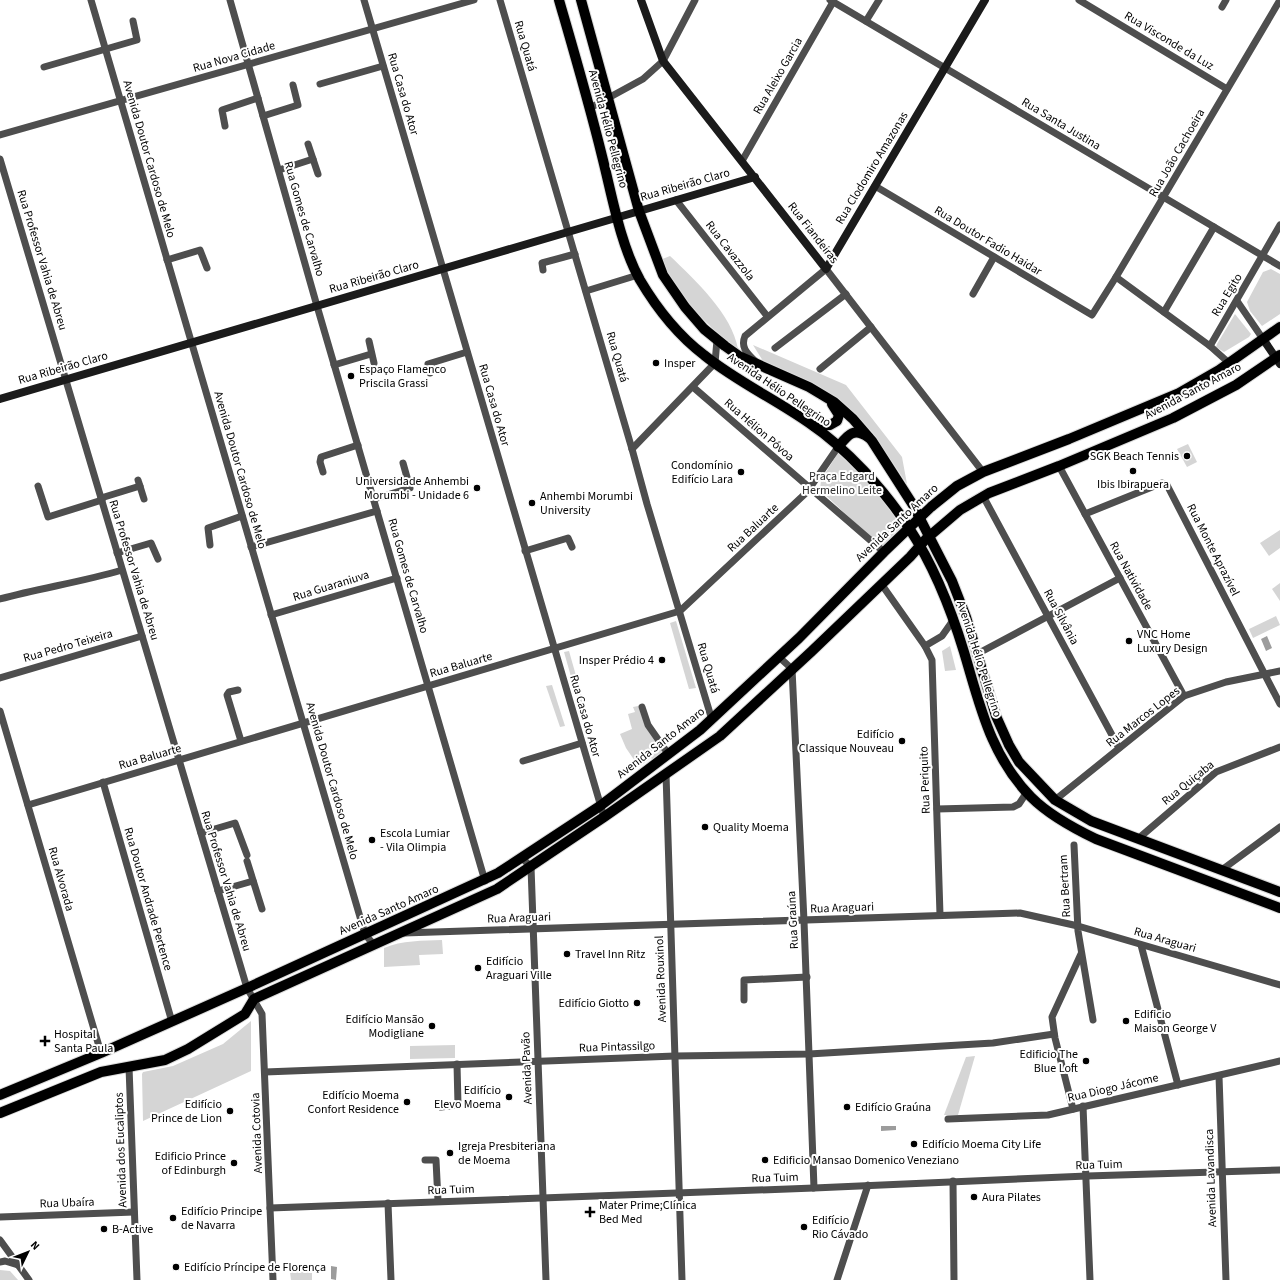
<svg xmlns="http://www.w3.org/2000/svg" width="1280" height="1280" font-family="'Source Sans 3',sans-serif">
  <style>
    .green { fill: #d5d5d5 }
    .water { fill: #9c9c9c }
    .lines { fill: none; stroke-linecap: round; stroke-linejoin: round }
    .primary-casing { stroke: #dbdbdb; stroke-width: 12 }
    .street { stroke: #4e4e4e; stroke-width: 7 }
    .secondary { stroke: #1b1b1b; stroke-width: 8 }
    .primary { stroke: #000; stroke-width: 10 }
    .poi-dot { fill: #000; stroke: #fff; stroke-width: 1.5 }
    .labels { text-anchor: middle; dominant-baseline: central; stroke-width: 4; stroke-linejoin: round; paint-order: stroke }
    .street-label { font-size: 12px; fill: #000; stroke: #fff }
    .poi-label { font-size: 12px; fill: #000; stroke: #fff; text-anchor: start }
    .park-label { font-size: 12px; fill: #2c2c2c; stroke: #fff }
  </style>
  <rect width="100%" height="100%" fill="#fff"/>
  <g class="green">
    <path d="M670,256C695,280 732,314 738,349L727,342L686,303L660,260Z"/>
    <path d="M1271,269L1280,274V314L1262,326L1250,311L1247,302L1263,272Z"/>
    <path d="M1235,314L1251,334L1249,337L1224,352L1216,347L1217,344Z"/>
    <path d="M753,345L846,385L902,457L907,484L872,432L842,403L763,361Z"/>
    <path d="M1188,444L1197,462L1187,467L1177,449Z"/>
    <path d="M838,453C859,469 890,504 902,527L901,530H898L886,542L885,546L876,545L868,535L820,490L821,480Z"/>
    <path d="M1280,530V548L1269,556L1260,543Z"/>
    <path d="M1280,583V601L1272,589Z"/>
    <path d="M1276,616L1280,625L1253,638L1249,629Z"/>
    <path d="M676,621L696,688L689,689L670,623Z"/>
    <path d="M950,646L956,670L945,671L942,651Z"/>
    <path d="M569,651L588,718L583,719L564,652Z"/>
    <path d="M552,685L565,726L560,727L546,686Z"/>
    <path d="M638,706L646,728L665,753L654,761L651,758L639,767L626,748L620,734L632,729L628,714L635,712L633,707Z"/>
    <path d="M442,940L443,954L419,955L420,965L384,967V948C402,940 423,941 442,940Z"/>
    <path d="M251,1021V1071L143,1121L142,1074L143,1072L173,1066L223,1044Z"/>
    <path d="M455,1045V1058L410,1059V1046Z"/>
    <path d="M975,1056L958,1115H944L966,1057Z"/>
    <path d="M0,1270L10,1271L18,1280H0Z"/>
    <path d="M312,1271V1280H291L290,1272Z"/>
  </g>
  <g class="water">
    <path d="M1267,636L1272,648L1266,651L1261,639Z"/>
    <path d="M881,1126H896V1130L881,1131Z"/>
    <path d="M331,1266L337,1267L336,1280L331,1279Z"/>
  </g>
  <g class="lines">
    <defs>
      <g id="primary">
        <path d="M559,0C574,52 589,103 602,156C612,195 620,244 640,280C656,307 679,336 704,355C736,381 775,399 809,423C846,448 885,490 909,528C934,566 951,609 964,652C980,705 990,755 1031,797C1049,815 1073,828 1096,839L1280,908"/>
        <path d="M581,0L639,211L663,275L685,307L704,329L725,346L739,356L809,387L834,402L853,419L872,441L913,505L952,581L966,617L996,716L1009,745L1019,762L1055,800L1091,821L1280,892"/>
        <path d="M814,426L830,425L837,421L839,415L832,404"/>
        <path d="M838,447C848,435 853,427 868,437"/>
        <path d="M0,1095L101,1053L247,988L498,873L600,806L700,730L799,638L884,552L931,507L957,486L983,472L1069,439L1179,393L1219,370L1280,327"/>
        <path d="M0,1113L101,1072L165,1060L188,1049L245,1014L254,999L497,889L604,817L720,736L812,651L910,557L926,539L960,510L989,493L1059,466L1173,418L1236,385L1280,355"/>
      </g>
    </defs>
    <use href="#primary" class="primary-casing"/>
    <g class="street">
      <path d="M91,0L365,934L373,944"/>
      <path d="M230,0L317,306L485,881"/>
      <path d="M364,0L604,817"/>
      <path d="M500,0L632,449L647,504L712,720"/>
      <path d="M830,0L1280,266"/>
      <path d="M1079,0L1227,89"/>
      <path d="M1222,7L1226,0"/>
      <path d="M866,21L879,0"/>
      <path d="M44,67L137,40L133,21"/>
      <path d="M320,84L383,66"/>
      <path d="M590,108L643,79L663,61L695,0"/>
      <path d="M263,116L298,105L293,85"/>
      <path d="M225,126L222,110L258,98"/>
      <path d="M0,135L474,0"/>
      <path d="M308,144L318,174"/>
      <path d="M0,159L247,988L262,1014L273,1280"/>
      <path d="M742,161L833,2"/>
      <path d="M279,170L313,159"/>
      <path d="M875,186L1092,315L1116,277L1280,0"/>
      <path d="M676,200L767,316"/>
      <path d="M167,260L200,250L207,268"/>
      <path d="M543,270L542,263L575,254"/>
      <path d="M1116,277L1210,346L1229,363"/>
      <path d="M586,291L638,275"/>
      <path d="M973,294L994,257"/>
      <path d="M1237,301L1263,339"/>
      <path d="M1164,312L1214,227"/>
      <path d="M369,341L374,363"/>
      <path d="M1210,346L1280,225"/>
      <path d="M775,348L846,294"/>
      <path d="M756,362C748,354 740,348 745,336L826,269L983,472"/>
      <path d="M334,365L371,354"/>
      <path d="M820,369L871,327"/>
      <path d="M430,373L428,364L467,352"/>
      <path d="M693,387L884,552"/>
      <path d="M632,449L715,363L717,340"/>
      <path d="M1059,466L1184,696"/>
      <path d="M323,472L320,462L321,457L358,445"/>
      <path d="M138,480L144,499"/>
      <path d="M38,486L48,517L102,500"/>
      <path d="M983,496L1119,748"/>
      <path d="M101,498L140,486"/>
      <path d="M374,499L410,488L403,463"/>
      <path d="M1085,514L1162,483L1167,485L1280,704"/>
      <path d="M210,545L208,528L242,516"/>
      <path d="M251,547L377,511"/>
      <path d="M525,551L568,538L572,547"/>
      <path d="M117,553L151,543L158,559"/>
      <path d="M882,585L925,646L932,660L940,915"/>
      <path d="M0,599C40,588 82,582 122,570"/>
      <path d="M271,615L397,578"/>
      <path d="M925,646L942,636L954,619"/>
      <path d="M977,654L1120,578"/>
      <path d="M779,657L792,669L804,921L814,1188"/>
      <path d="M0,678L142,636"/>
      <path d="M238,690L229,692L227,695L241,741"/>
      <path d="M642,707L648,725L669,755"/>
      <path d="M0,711L101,1053"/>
      <path d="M523,761L582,743"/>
      <path d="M666,774L682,1280"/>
      <path d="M103,782L172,1022"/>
      <path d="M1055,800L1184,696L1226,682L1280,671"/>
      <path d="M28,805L680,611L807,492L838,447"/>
      <path d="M937,809L1013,807L1019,804L1027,792"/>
      <path d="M201,833L235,823L247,855"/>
      <path d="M1139,838L1216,772L1280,747"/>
      <path d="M1074,845L1078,931L1093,1020"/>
      <path d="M522,858L531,867L546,1280"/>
      <path d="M247,861L262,909"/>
      <path d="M1223,869L1280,827"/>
      <path d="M218,891L253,881"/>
      <path d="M404,933L1020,913L1078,926L1280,985"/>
      <path d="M1141,945L1178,1085"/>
      <path d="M744,1000V980L807,977"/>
      <path d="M129,1067L137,1280"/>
      <path d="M265,1072L675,1056L809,1054L993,1043L1054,1034"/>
      <path d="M1219,1076L1226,1280"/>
      <path d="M1083,1106L1090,1280"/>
      <path d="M441,1107L458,1105L457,1064"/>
      <path d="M1073,1109L1055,1038L1052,1017L1081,954"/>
      <path d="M948,1119L1048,1115L1280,1061"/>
      <path d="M425,1160H436L438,1201"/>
      <path d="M953,1181L954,1280"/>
      <path d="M388,1203L391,1280"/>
      <path d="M270,1208L814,1188L1087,1176L1280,1170"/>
      <path d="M0,1217L134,1212"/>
      <path d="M0,1240L29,1280"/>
      <path d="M0,1262L5,1261L18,1265"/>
      <path d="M837,1280L868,1185"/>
    </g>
    <g class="secondary">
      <path d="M641,0L663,61L826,269L985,0"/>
      <path d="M1263,339L1280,364"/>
      <path d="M0,399L755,177"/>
    </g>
    <use href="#primary" class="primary"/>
  </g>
  <g class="poi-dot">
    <circle cx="656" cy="363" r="4"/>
    <circle cx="351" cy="376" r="4"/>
    <circle cx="1187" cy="456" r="4"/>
    <circle cx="1133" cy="471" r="4"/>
    <circle cx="741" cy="472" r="4"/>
    <circle cx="477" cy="488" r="4"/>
    <circle cx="532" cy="503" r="4"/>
    <circle cx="1129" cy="641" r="4"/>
    <circle cx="662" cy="660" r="4"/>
    <circle cx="902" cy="741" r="4"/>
    <circle cx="705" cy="827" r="4"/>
    <circle cx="372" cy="840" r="4"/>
    <circle cx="567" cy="954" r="4"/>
    <circle cx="478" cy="968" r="4"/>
    <circle cx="637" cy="1003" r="4"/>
    <circle cx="1126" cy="1021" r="4"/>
    <circle cx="432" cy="1026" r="4"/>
    <path d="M43 1035h4v4h4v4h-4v4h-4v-4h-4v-4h4z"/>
    <circle cx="1086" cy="1061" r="4"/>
    <circle cx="509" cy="1097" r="4"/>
    <circle cx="407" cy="1102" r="4"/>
    <circle cx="847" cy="1107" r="4"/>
    <circle cx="230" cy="1111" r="4"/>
    <circle cx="914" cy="1144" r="4"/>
    <circle cx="450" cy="1153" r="4"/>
    <circle cx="765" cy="1160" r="4"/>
    <circle cx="234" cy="1163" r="4"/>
    <circle cx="974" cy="1197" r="4"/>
    <path d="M588 1206h4v4h4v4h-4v4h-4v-4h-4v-4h4z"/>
    <circle cx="173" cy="1218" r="4"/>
    <circle cx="804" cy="1227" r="4"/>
    <circle cx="104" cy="1229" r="4"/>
    <circle cx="176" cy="1267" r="4"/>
  </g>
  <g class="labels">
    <g class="street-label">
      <text transform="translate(1169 41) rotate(31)">Rua Visconde da Luz</text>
      <text transform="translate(525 46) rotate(74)">Rua Quatá</text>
      <text transform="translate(234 57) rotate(-16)">Rua Nova Cidade</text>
      <text transform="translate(778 76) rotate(-60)">Rua Aleixo Garcia</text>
      <text transform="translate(403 94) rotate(74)">Rua Casa do Ator</text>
      <text transform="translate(1061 124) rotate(31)">Rua Santa Justina</text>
      <text transform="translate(608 129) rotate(75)">Avenida Hélio Pellegrino</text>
      <text transform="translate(1177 153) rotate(-60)">Rua João Cachoeira</text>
      <text transform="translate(149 159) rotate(74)">Avenida Doutor Cardoso de Melo</text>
      <text transform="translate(872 168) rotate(-59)">Rua Clodomiro Amazonas</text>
      <text transform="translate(685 185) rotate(-16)">Rua Ribeirão Claro</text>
      <text transform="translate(304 219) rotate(74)">Rua Gomes de Carvalho</text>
      <text transform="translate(813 233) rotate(52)">Rua Fiandeiras</text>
      <text transform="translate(988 241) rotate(31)">Rua Doutor Fadio Haidar</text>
      <text transform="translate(730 251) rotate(52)">Rua Cavazzola</text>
      <text transform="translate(42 260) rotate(73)">Rua Professor Vahia de Abreu</text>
      <text transform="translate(374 277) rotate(-16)">Rua Ribeirão Claro</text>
      <text transform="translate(1227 295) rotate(-59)">Rua Egito</text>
      <text transform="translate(617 357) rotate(74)">Rua Quatá</text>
      <text transform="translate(63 368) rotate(-16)">Rua Ribeirão Claro</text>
      <text transform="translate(779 390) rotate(34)">Avenida Hélio Pellegrino</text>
      <text transform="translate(1193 391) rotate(-28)">Avenida Santo Amaro</text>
      <text transform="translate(494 405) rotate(74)">Rua Casa do Ator</text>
      <text transform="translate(759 430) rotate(41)">Rua Hélion Póvoa</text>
      <text transform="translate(240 470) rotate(74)">Avenida Doutor Cardoso de Melo</text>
      <text transform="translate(897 523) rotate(-43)">Avenida Santo Amaro</text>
      <text transform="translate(753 528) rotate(-43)">Rua Baluarte</text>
      <text transform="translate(1213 550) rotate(63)">Rua Monte Aprazível</text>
      <text transform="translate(134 570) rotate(73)">Rua Professor Vahia de Abreu</text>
      <text transform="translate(408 576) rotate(74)">Rua Gomes de Carvalho</text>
      <text transform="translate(1131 576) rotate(61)">Rua Natividade</text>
      <text transform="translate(331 586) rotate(-17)">Rua Guaraniuva</text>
      <text transform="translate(1061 617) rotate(62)">Rua Silvânia</text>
      <text transform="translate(68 646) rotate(-16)">Rua Pedro Teixeira</text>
      <text transform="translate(979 659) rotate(72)">Avenida Hélio Pellegrino</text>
      <text transform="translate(461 665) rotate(-16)">Rua Baluarte</text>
      <text transform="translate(708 668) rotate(74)">Rua Quatá</text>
      <text transform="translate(585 716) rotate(74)">Rua Casa do Ator</text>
      <text transform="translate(1143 717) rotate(-38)">Rua Marcos Lopes</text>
      <text transform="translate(661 743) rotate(-38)">Avenida Santo Amaro</text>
      <text transform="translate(150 757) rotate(-16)">Rua Baluarte</text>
      <text transform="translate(925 780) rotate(-92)">Rua Periquito</text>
      <text transform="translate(332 781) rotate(74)">Avenida Doutor Cardoso de Melo</text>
      <text transform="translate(1188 783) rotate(-39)">Rua Quiçaba</text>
      <text transform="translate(61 879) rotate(74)">Rua Alvorada</text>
      <text transform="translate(226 881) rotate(73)">Rua Professor Vahia de Abreu</text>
      <text transform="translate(1065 886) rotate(-93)">Rua Bertram</text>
      <text transform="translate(148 899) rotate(74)">Rua Doutor Andrade Pertence</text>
      <text transform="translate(842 908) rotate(-2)">Rua Araguari</text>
      <text transform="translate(389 910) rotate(-24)">Avenida Santo Amaro</text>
      <text transform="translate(519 918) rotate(-2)">Rua Araguari</text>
      <text transform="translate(793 920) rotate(-93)">Rua Graúna</text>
      <text transform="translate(1165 940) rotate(16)">Rua Araguari</text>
      <text transform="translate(661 979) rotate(-92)">Avenida Rouxinol</text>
      <text transform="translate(617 1047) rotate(-2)">Rua Pintassilgo</text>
      <text transform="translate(527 1068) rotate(-92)">Avenida Pavão</text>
      <text transform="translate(1113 1088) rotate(-13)">Rua Diogo Jácome</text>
      <text transform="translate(257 1133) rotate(-92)">Avenida Cotovia</text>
      <text transform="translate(121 1150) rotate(-92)">Avenida dos Eucaliptos</text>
      <text transform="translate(1099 1165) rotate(-2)">Rua Tuim</text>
      <text transform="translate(775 1178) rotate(-2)">Rua Tuim</text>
      <text transform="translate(1211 1178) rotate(-92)">Avenida Lavandisca</text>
      <text transform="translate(451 1190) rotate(-2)">Rua Tuim</text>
      <text transform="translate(67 1203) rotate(-2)">Rua Ubaíra</text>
    </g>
    <g class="poi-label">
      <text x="664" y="363">Insper</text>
      <text x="359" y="369">Espaço Flamenco<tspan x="359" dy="14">Priscila Grassi</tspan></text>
      <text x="1179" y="456" text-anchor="end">SGK Beach Tennis</text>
      <text x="733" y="465" text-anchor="end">Condomínio<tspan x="733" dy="14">Edifício Lara</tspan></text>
      <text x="469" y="481" text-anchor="end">Universidade Anhembi<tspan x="469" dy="14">Morumbi - Unidade 6</tspan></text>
      <text x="1133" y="484" text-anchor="middle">Ibis Ibirapuera</text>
      <text x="540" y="496">Anhembi Morumbi<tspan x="540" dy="14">University</tspan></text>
      <text x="1137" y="634">VNC Home<tspan x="1137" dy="14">Luxury Design</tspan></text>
      <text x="654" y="660" text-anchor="end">Insper Prédio 4</text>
      <text x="894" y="734" text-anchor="end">Edifício<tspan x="894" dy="14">Classique Nouveau</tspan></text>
      <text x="713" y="827">Quality Moema</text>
      <text x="380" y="833">Escola Lumiar<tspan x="380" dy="14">- Vila Olimpia</tspan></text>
      <text x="575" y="954">Travel Inn Ritz</text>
      <text x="486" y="961">Edifício<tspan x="486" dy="14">Araguari Ville</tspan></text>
      <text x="629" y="1003" text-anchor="end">Edifício Giotto</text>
      <text x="1134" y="1014">Edificio<tspan x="1134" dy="14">Maison George V</tspan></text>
      <text x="424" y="1019" text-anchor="end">Edifício Mansão<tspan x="424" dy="14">Modigliane</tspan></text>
      <text x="54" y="1034">Hospital<tspan x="54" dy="14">Santa Paula</tspan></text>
      <text x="1078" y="1054" text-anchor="end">Edificio The<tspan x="1078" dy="14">Blue Loft</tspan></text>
      <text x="501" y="1090" text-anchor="end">Edifício<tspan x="501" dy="14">Elevo Moema</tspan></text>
      <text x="399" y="1095" text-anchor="end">Edifício Moema<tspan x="399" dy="14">Confort Residence</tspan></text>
      <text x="222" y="1104" text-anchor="end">Edifício<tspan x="222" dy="14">Prince de Lion</tspan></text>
      <text x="855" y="1107">Edifício Graúna</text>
      <text x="922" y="1144">Edifício Moema City Life</text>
      <text x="458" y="1146">Igreja Presbiteriana<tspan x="458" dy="14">de Moema</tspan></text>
      <text x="226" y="1156" text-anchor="end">Edificio Prince<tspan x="226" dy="14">of Edinburgh</tspan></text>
      <text x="773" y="1160">Edificio Mansao Domenico Veneziano</text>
      <text x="982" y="1197">Aura Pilates</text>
      <text x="599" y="1205">Mater Prime;Clínica<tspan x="599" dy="14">Bed Med</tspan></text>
      <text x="181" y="1211">Edifício Principe<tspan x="181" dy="14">de Navarra</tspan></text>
      <text x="812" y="1220">Edifício<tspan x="812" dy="14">Rio Cávado</tspan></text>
      <text x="112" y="1229">B-Active</text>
      <text x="184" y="1267">Edifício Príncipe de Florença</text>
    </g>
    <g class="park-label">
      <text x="842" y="476">Praça Edgard<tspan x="842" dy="14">Hermelino Leite</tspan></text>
    </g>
  </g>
  <g transform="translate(28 1252) rotate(47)" stroke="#ffffff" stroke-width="3" paint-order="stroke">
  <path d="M0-3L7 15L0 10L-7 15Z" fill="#000000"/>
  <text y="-6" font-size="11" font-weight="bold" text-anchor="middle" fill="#000000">N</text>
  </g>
</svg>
